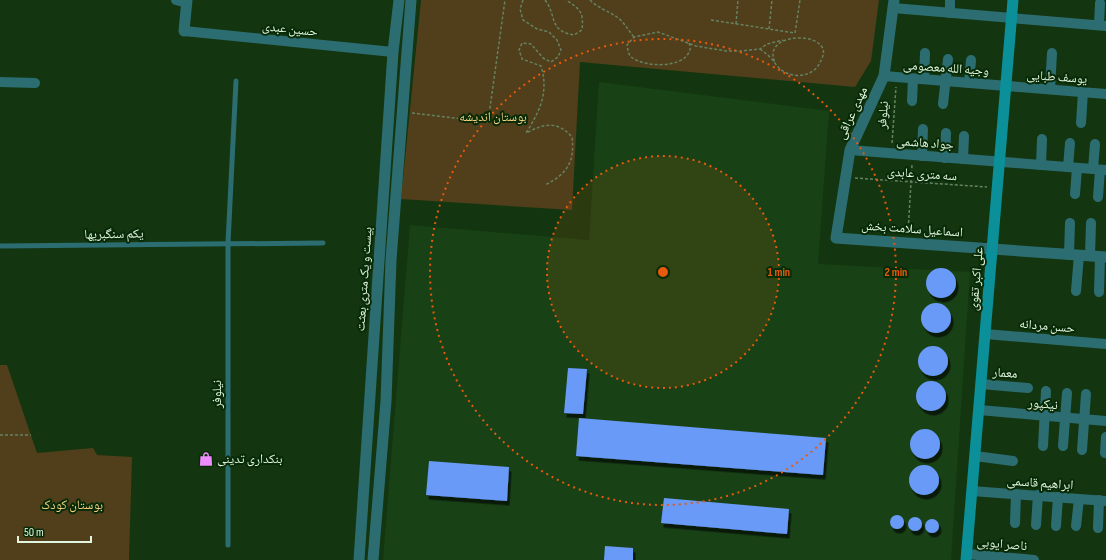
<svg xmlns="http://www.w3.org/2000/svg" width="1106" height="560" font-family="'Sofia Sans Condensed','Noto Naskh Arabic',sans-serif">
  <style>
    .built { fill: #184116 }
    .green { fill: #513e1a }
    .building { fill: #6a9af7; filter: url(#shadow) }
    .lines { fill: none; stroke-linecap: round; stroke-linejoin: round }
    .path { stroke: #658263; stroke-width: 1.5; stroke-dasharray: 3 2; stroke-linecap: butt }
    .service { stroke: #2c6d72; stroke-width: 5 }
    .minor { stroke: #2c6d72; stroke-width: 10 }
    .tertiary { stroke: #2c6d72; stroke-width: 11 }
    .secondary { stroke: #0b9099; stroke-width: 11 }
    .ring { fill: none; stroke: #e8590c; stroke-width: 2; stroke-dasharray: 2 4 }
    .labels { text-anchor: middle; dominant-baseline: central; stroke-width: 4; stroke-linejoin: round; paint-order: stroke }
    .street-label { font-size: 13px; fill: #e1f5df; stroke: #082b07 }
    .park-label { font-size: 13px; fill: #f7ce81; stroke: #082b07 }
    .poi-label { font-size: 13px; fill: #e1f5df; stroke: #082b07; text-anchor: start }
    .centre { fill: #e8590c; stroke: #082b07; stroke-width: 2 }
    .ring-label { font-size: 12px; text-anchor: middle; font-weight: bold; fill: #e8590c; stroke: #082b07; stroke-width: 4; stroke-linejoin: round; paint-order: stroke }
  </style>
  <defs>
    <filter id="shadow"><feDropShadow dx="2.5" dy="4.5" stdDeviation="0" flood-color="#0009"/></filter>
  </defs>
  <rect width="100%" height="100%" fill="#133611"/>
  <path class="built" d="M599,82L829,111L818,264L970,272L951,560H383L410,225L589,240Z"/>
  <g class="green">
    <path d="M421,0H879L871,61L855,87L580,62L572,210L401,199Z"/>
    <path d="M0,365H7L37,453L93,448L97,455L132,457L129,560H0Z"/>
  </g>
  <g class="building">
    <circle cx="941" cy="283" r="15"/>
    <circle cx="936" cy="318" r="15"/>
    <circle cx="933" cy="361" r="15"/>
    <path d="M568,368L587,369L583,414L564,413Z"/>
    <circle cx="931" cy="396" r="15"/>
    <path d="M579,418L826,438L823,475L576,456Z"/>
    <circle cx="925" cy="444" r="15"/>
    <path d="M429,461L509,467L507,501L426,495Z"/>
    <circle cx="924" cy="480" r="15"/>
    <path d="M664,498L789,509L787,534L661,523Z"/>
    <circle cx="897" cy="522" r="7"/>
    <circle cx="915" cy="524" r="7"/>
    <circle cx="932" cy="526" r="7"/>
    <path d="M605,546L633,548V560H604Z"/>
  </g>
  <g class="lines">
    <g class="path">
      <path d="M523,0L520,9L523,20L537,29L549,32L557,40L561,50L558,57L551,62L543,58L531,44L522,43L519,50L522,59L541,66C549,92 540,111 526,133C544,124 557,120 572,137C575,162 567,174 545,185"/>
      <path d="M545,0C557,15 548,31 574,35L582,30C584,12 580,9 566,0"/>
      <path d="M590,0C598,8 608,11 617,17C624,22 628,30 634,37"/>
      <path d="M711,20L795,33L800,0"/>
      <path d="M736,24L738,0"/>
      <path d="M769,29L772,0"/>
      <path d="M689,43C690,46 691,49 689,52C682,69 643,67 631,57C628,54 628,49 627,45L634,37L658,32L696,46L726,51H741L760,49L767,44L783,40"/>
      <path d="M760,49C764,52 768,55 772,59C774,62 777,66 780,69C791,78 809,78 818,66C821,61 825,54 823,49C817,33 774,34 773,54C773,57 774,60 775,63"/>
      <path d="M412,113L488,122L505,0"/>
      <path d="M892,143L896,87"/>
      <path d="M855,178L987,187"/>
      <path d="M908,233L912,165"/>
      <path d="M0,435H31"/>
    </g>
    <g class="service">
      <path d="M0,246L323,243"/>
      <path d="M228,545V243L236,81"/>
    </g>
    <g class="minor">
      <path d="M176,0L187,3"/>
      <path d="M893,8L1106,26"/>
      <path d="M950,13V0"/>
      <path d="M1099,25L1100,3"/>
      <path d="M184,31L393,52"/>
      <path d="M884,76L1106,94"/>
      <path d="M924,79L925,53"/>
      <path d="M0,82L35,83"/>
      <path d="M969,83L971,60"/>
      <path d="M1050,89L1052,53"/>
      <path d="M912,101L913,79"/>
      <path d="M943,104L948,59"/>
      <path d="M1081,123L1083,92"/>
      <path d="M850,150L1106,170"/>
      <path d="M922,156L923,129"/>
      <path d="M945,158L946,133"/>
      <path d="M963,159L964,136"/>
      <path d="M1041,165L1042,139"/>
      <path d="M1068,167L1070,143"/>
      <path d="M1093,169L1095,144"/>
      <path d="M1075,194L1077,168"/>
      <path d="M1098,197L1100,170"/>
      <path d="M1069,255L1070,223"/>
      <path d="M1090,256L1091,223"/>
      <path d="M1076,291L1079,255"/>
      <path d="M1099,292L1100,257"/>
      <path d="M985,334L1106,344"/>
      <path d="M981,384L1028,388"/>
      <path d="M979,410L1106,421"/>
      <path d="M1043,446L1046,391"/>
      <path d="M1063,446L1067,393"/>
      <path d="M1082,450L1086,394"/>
      <path d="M1105,453L1106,437"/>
      <path d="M975,456L1013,461"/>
      <path d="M972,491L1106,501"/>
      <path d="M1015,523L1016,494"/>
      <path d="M1036,525L1038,495"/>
      <path d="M1056,526L1058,497"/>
      <path d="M1076,526L1079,499"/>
      <path d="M1098,528L1099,500"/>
      <path d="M967,554L1034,560"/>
    </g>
    <g class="tertiary">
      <path d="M894,0L884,76L850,150L836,238L1106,257"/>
      <path d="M184,31L187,0"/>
      <path d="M359,560L393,52L399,0"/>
      <path d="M373,560L386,401L391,260L411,0"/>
    </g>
    <path class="secondary" d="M966,560L1013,0"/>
  </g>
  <circle cx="663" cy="272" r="116" fill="#e8590c" fill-opacity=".12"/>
  <g class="ring">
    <circle cx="663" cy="272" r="116"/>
    <circle cx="663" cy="272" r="233"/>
  </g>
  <defs>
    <symbol id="shop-bare" viewBox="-9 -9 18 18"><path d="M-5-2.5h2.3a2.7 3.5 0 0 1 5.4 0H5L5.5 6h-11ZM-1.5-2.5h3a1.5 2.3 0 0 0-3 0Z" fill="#ed8cfa" stroke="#082b07" stroke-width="2.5" paint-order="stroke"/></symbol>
  </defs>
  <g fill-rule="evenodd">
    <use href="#shop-bare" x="196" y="449" width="20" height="20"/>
  </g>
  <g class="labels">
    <g class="street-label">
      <text transform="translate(290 29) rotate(6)">حسین عبدی</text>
      <text transform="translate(946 68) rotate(4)">وجیه الله معصومی</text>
      <text transform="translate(1057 77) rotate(4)">یوسف طبایی</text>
      <text transform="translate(852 113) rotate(-65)">مهدی عراقی</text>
      <text transform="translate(883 115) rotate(-86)">نیلوفر</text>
      <text transform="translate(925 143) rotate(4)">جواد هاشمی</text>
      <text transform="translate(922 174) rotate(4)">سه متری عابدی</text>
      <text transform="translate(912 229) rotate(4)">اسماعیل سلامت بخش</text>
      <text transform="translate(114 234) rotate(-1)">یکم سنگبریها</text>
      <text transform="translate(364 279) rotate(-86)">بیست و یک متری بعثت</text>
      <text transform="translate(976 279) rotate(-85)">علی اکبر تقوی</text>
      <text transform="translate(1047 326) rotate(5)">حسن مردانه</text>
      <text transform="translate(1005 373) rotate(4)">معمار</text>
      <text transform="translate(217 394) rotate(-90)">نیلوفر</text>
      <text transform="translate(1043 404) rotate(5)">نیکپور</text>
      <text transform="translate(1040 483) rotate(4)">ابراهیم قاسمی</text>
      <text transform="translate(1002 544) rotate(5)">ناصر ایوبی</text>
    </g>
    <g class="park-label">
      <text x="493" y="117">بوستان اندیشه</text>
      <text x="72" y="505">بوستان کودک</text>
    </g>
    <g class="poi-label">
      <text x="217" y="459">بنکداری تدینی</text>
    </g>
  </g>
  <circle cx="663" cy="272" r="6" class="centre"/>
  <g class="ring-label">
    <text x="779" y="276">1 min</text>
    <text x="896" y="276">2 min</text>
  </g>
  <path d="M18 536v6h73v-6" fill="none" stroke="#e1f5df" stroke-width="2"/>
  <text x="24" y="536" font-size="12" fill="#e1f5df" stroke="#082b07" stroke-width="3" paint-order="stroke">50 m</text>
</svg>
